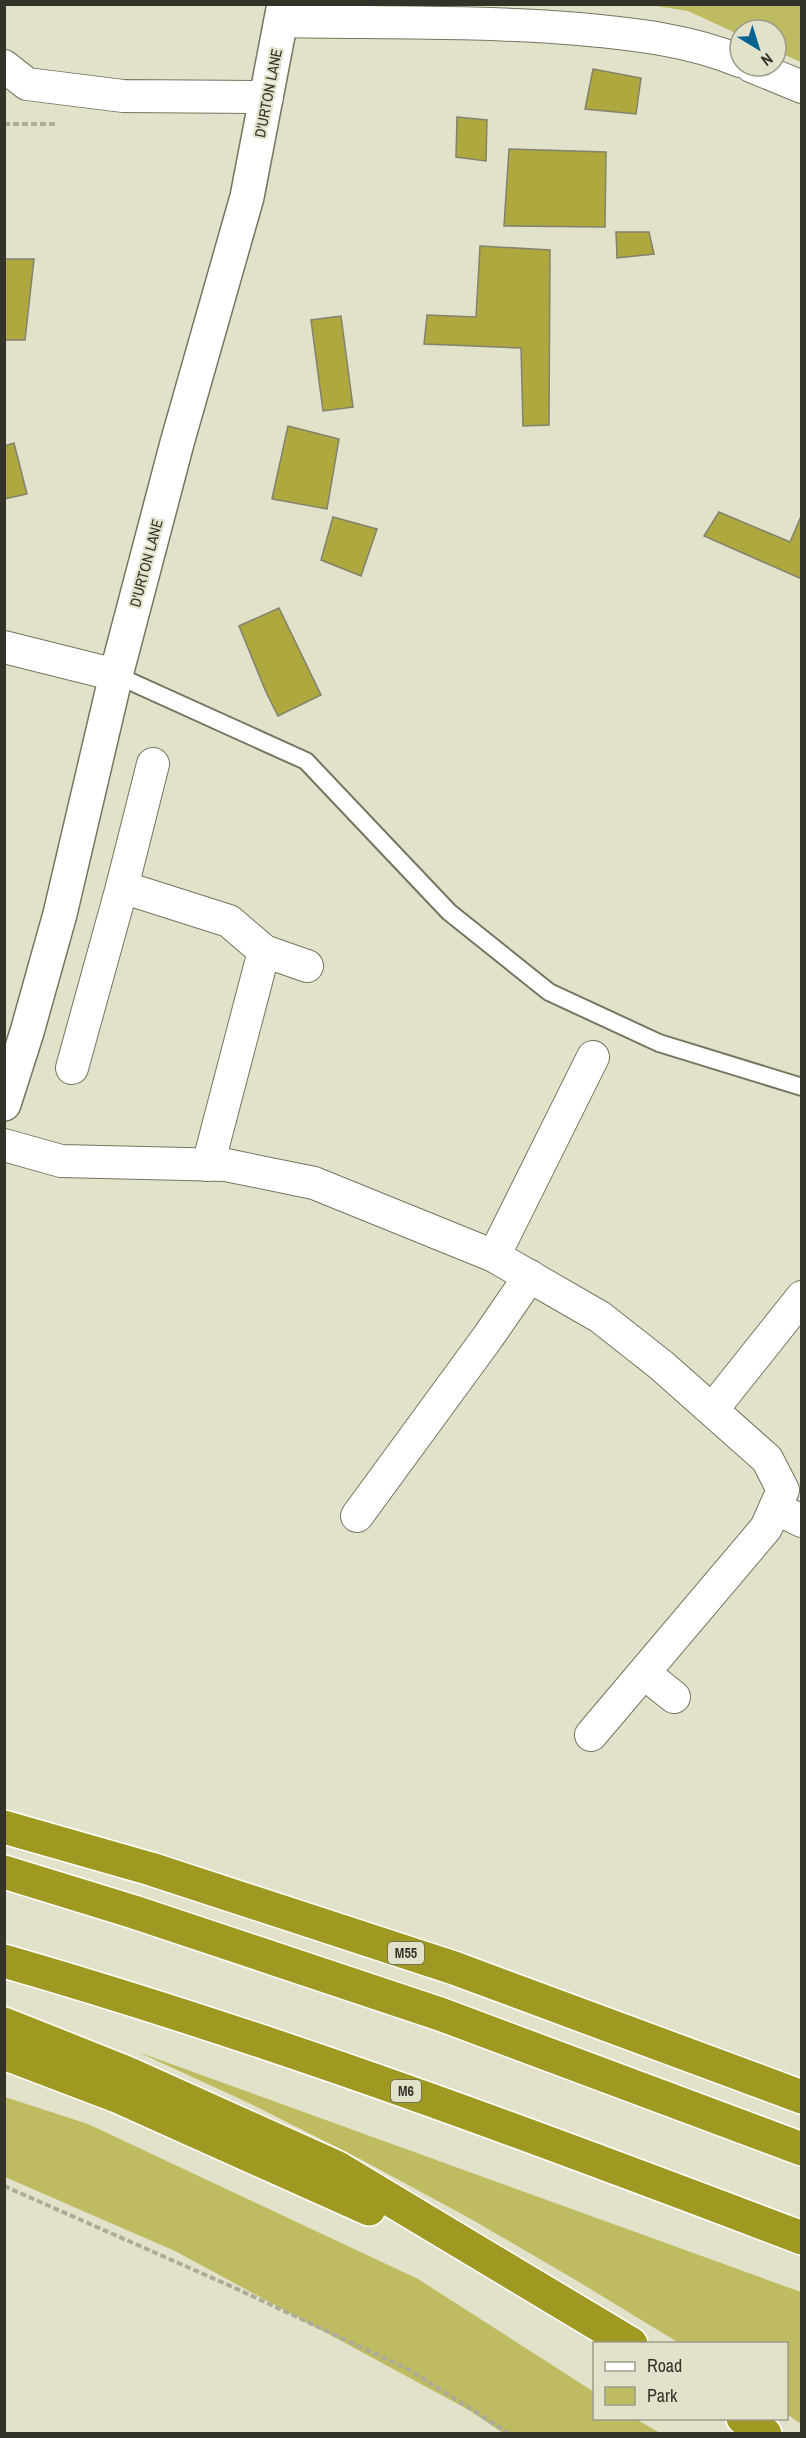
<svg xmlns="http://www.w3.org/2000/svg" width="806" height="2438" font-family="'Archivo Narrow',sans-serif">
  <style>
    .green { fill: #bfbb60 }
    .building { fill: #aea83f; stroke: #82826d; stroke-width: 1.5 }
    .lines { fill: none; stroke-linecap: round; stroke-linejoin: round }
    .service-casing { stroke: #757560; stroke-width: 20 }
    .minor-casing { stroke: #757560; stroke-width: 34 }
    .tertiary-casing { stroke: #757560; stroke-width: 36 }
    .motorway-casing { stroke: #fff; stroke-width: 36 }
    .path { stroke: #acac99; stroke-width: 4; stroke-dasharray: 6 3; stroke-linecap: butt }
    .service { stroke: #fff; stroke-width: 16 }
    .minor { stroke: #fff; stroke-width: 32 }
    .tertiary { stroke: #fff; stroke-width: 33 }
    .motorway { stroke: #9f9922; stroke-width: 33 }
    .labels { text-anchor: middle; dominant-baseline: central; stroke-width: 4.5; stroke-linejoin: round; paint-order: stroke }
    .shield { fill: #e2e2cb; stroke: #68685a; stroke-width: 1.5 }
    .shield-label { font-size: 14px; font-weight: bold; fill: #33332a }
    .street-label { font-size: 15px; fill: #33332a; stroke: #e2e2cb }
  </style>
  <rect width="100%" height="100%" fill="#e2e2cb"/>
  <g class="green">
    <path d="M650,5H801V62L776,51V30H740V35L688,11Z"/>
    <path d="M138,2052L801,2292V2424L787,2414L786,2344L679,2343L579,2282L471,2219L362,2160L251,2104Z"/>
    <path d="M5,2097L88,2124L418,2279L594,2392V2418L636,2419L660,2433H503L469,2410L175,2251L5,2177Z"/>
  </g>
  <g class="building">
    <path d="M593,69L641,78L636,114L585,109Z"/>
    <path d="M457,117L487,120L486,161L456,157Z"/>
    <path d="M509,149L606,152L605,227L504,226Z"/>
    <path d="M616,232H649L654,254L617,258Z"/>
    <path d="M480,246L550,250L549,425L523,426L521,348L424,344L427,315L476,317Z"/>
    <path d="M4,259H34L25,340H4Z"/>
    <path d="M341,316L353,407L323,411L311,320Z"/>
    <path d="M288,426L339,439L327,509L272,499Z"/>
    <path d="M14,443L27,494L4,499V446Z"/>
    <path d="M719,512L790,542L802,514V579L704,536Z"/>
    <path d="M333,517L377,529L361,576L321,560Z"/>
    <path d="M279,608L321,695L278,716L266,692L239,626Z"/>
  </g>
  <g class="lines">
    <defs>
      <path id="service" d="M116,675L306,761L449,912L549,992L659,1043L802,1087"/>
      <g id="minor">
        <path d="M282,21C381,23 480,21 579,29C634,34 689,40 740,61"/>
        <path d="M4,66L27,84L123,96L267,97"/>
        <path d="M751,66L802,87"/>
        <path d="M4,647L116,675"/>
        <path d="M122,887L153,764"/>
        <path d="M72,1068L122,887L229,921L264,951"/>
        <path d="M4,1145L61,1161L226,1165L314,1183L494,1256L600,1317L661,1365L767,1459L783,1490L766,1528L591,1735"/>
        <path d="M208,1165L264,951L307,966"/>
        <path d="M494,1256L593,1057"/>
        <path d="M712,1410L802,1297"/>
        <path d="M775,1508L802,1521"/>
        <path d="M357,1516L488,1337L530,1276"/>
        <path d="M644,1673L674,1697"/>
      </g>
      <path id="tertiary" d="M4,1104L27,1032L60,914L116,675L177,443L247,197L284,4"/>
      <g id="motorway">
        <path d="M4,1827L151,1869L454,1968L802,2097"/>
        <path d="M4,1872L134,1912L440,2014L802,2149"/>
        <path d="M4,1961C275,2039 539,2138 802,2238"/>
        <path d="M4,2024L127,2073L336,2167L631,2344"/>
        <path d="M4,2053L117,2096L369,2209"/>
        <path d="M743,2418L765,2434"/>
      </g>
    </defs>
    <use href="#service" class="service-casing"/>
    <use href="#minor" class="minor-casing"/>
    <use href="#tertiary" class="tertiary-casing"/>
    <use href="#motorway" class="motorway-casing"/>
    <g class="path">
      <path d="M4,124H55"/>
      <path d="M4,2186L235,2288L408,2369L510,2434"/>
    </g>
    <use href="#service" class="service"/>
    <use href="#minor" class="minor"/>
    <use href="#tertiary" class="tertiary"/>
    <use href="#motorway" class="motorway"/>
  </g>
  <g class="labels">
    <g class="shield">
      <rect x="388" y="1942" width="36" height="22" rx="4.5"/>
      <rect x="391" y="2080" width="30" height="22" rx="4.5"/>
    </g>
    <g class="shield-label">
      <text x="406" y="1953">M55</text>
      <text x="406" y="2091">M6</text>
    </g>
    <g class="street-label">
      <text transform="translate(268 93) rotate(-79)">D'URTON LANE</text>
      <text transform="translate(146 563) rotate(-75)">D'URTON LANE</text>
    </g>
  </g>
  <rect width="806" height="2438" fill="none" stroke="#33332a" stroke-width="12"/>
  <rect x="593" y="2342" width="195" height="78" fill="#e2e2cb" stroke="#9c9c8b" stroke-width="1.5"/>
  <rect x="605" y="2362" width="30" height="9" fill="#ffffff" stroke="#9c9c8b" stroke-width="1.5"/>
  <text x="647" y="2372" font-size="18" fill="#33332a">Road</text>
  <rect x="605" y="2387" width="30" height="18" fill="#bfbb60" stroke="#9c9c8b" stroke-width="1.5"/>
  <text x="647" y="2402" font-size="18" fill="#33332a">Park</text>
  <g transform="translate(758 48) rotate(142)"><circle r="28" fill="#e2e2cb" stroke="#9c9c8b" stroke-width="1.5"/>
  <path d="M0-4.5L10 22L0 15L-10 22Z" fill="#026392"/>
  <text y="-9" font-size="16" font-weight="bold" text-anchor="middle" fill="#33332a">N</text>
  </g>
</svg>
